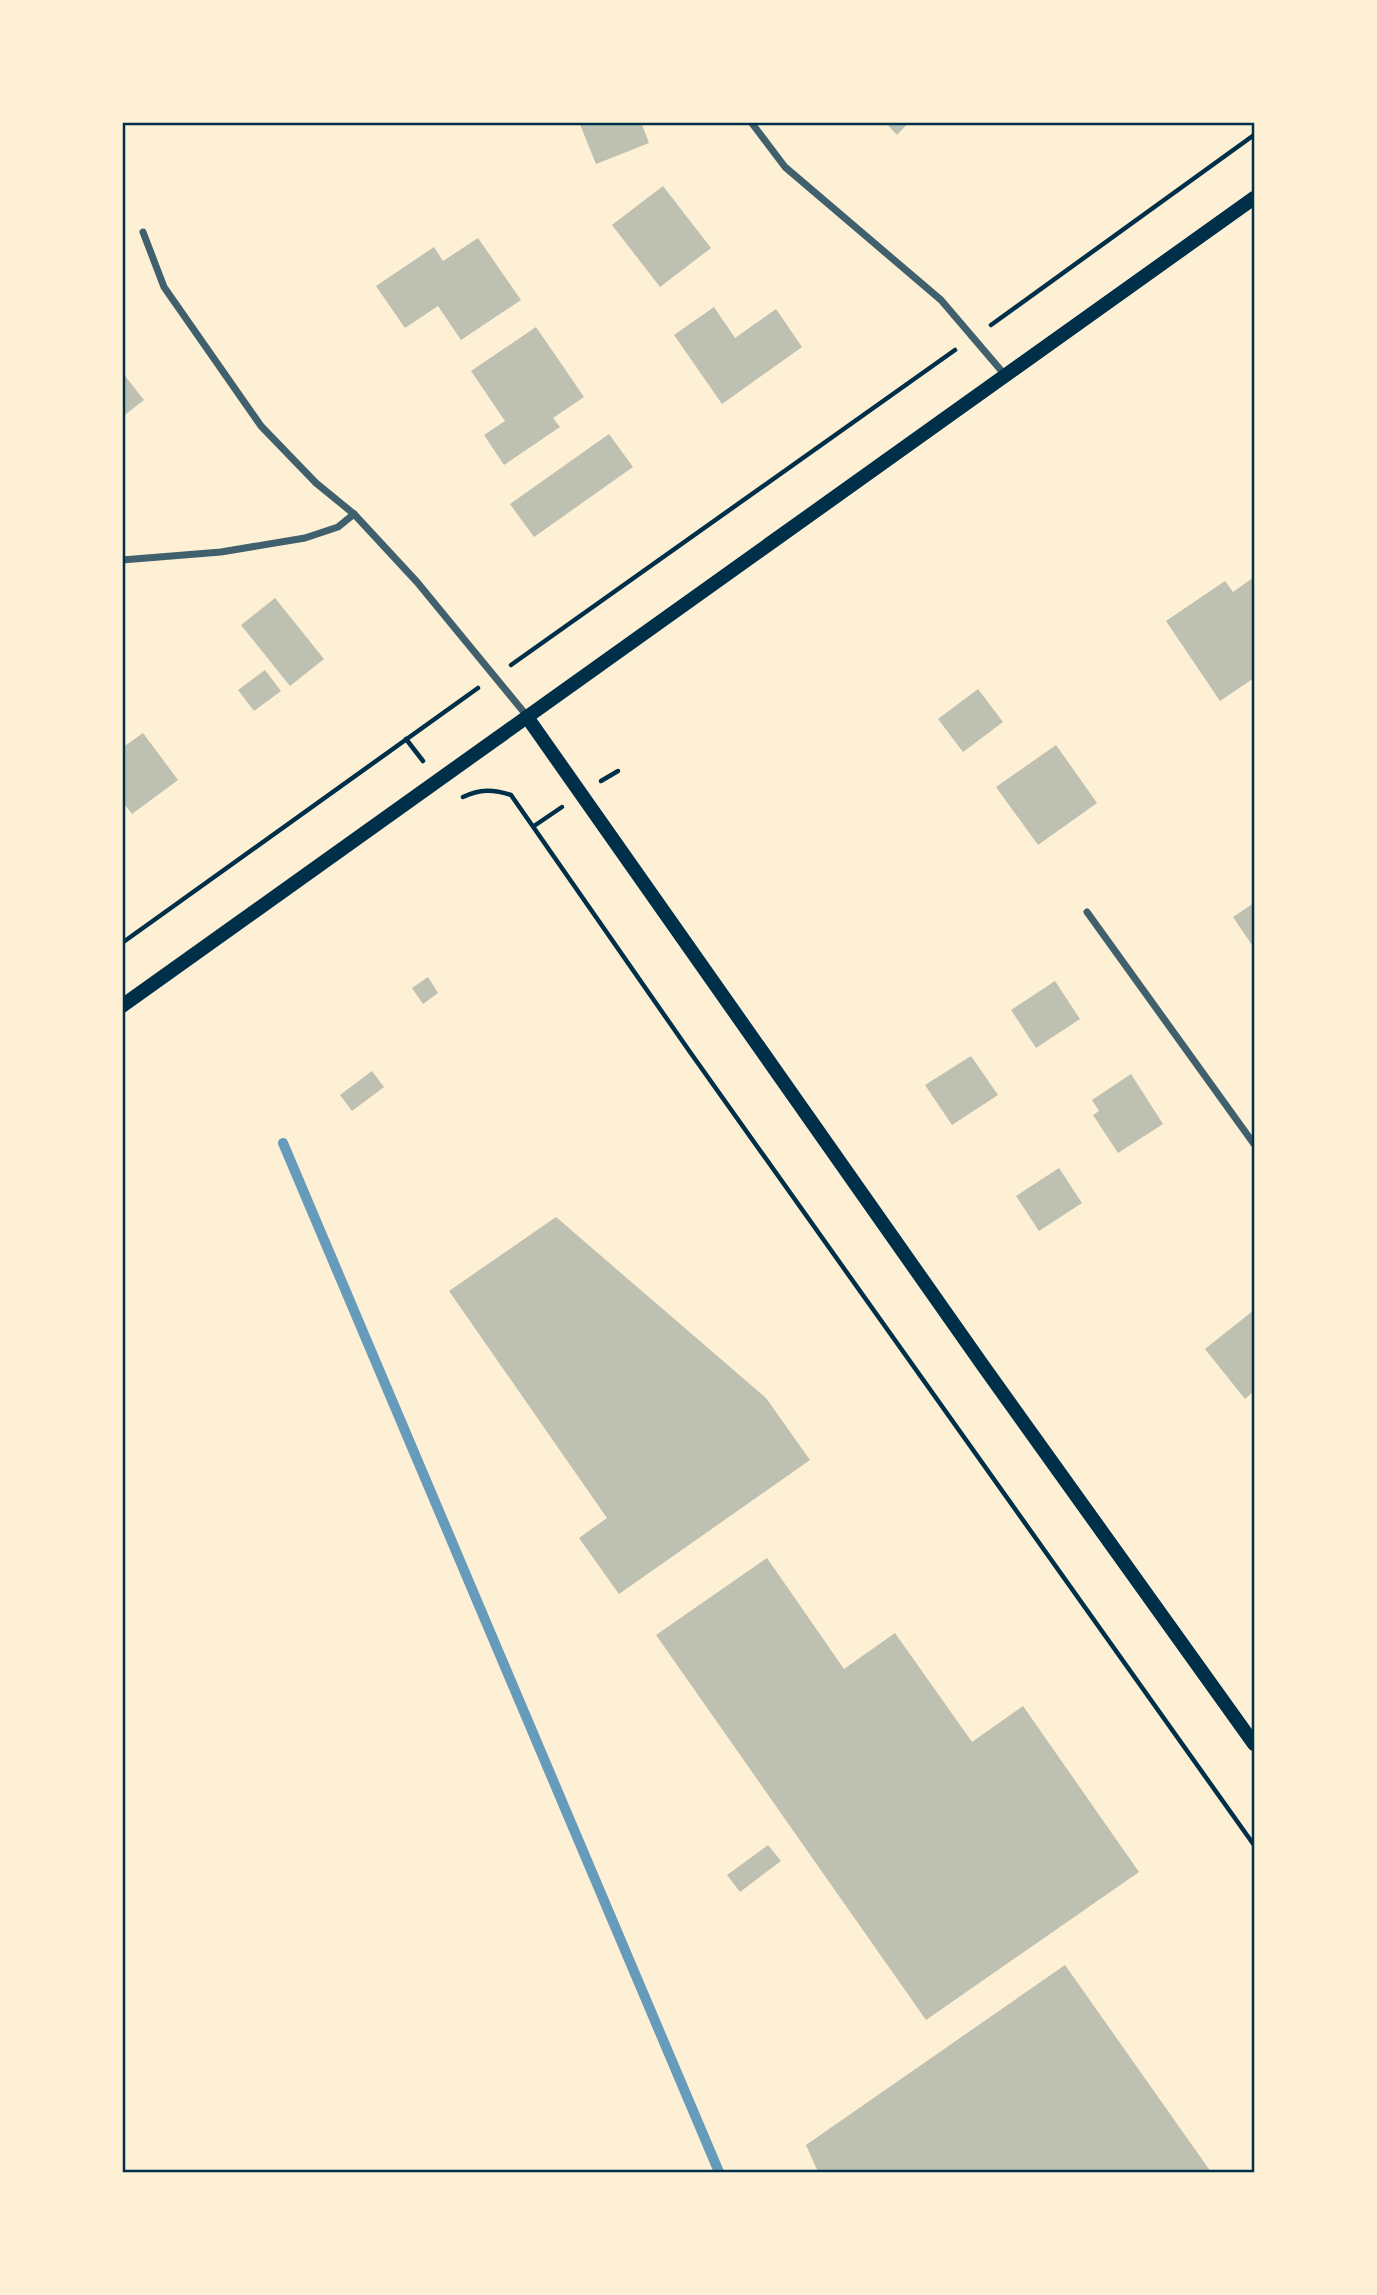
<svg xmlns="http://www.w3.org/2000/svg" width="1377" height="2295" font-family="'Asap Condensed',sans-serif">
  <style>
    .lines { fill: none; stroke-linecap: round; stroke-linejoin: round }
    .stream { stroke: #669bbc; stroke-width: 10 }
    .building { fill: #bec0b2 }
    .path { stroke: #003049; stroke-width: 4.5 }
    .minor { stroke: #3f606c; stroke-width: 7 }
    .secondary { stroke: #003049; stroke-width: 14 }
    .neatline { fill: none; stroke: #003049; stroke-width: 2.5 }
  </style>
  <rect width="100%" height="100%" fill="#fdf0d5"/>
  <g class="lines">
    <path class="stream" d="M283,1143L719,2172"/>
  </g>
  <g class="building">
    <path d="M579,122H641L649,143L596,164Z"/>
    <path d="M885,122H909L897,135Z"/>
    <path d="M663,186L711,248L660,287L612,225Z"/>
    <path d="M478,238L521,300L461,340L438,306L405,328L376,286L434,247L443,261Z"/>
    <path d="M714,307L735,338L776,309L802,347L722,404L674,335Z"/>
    <path d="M536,327L584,397L553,418L560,427L504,465L484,435L505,421L471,371Z"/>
    <path d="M122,372L144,400L122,417Z"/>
    <path d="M609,434L633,467L534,537L510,504Z"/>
    <path d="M1254,577V643L1252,645L1254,649V678L1220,701L1166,621L1225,581L1233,592Z"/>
    <path d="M275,598L324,659L290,686L241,625Z"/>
    <path d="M265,670L281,691L254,711L238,690Z"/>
    <path d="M978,689L1003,722L963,752L938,719Z"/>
    <path d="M143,733L178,780L132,814L122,801V748Z"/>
    <path d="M1056,745L1097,803L1038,845L996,787Z"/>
    <path d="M1254,903V948L1233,917Z"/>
    <path d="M428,977L438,993L423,1004L412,988Z"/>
    <path d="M1055,981L1080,1019L1036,1048L1011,1010Z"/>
    <path d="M971,1056L998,1095L952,1125L925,1085Z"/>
    <path d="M372,1071L384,1087L352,1111L340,1095Z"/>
    <path d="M1131,1074L1163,1124L1118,1153L1093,1115L1099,1111L1092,1100Z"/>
    <path d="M1059,1168L1082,1203L1039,1231L1016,1196Z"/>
    <path d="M556,1217L766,1398L810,1460L619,1594L579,1538L607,1518L449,1291Z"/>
    <path d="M1254,1310V1391L1245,1399L1205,1349Z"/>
    <path d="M767,1558L844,1669L895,1633L972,1742L1023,1706L1139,1872L926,2020L656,1635Z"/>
    <path d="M768,1845L781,1861L740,1892L727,1875Z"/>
    <path d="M1065,1965L1211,2172H818L806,2145Z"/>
  </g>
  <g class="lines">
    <g class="path">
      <path d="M991,325L1254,135"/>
      <path d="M511,665L955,350"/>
      <path d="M406,739L423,761"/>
      <path d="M601,781L618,771"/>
      <path d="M463,797C480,789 493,789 511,795L690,1052L1254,1845"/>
      <path d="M534,826L562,807"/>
      <path d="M122,943L478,688"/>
    </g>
    <g class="minor">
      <path d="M751,122L785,167L941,300L1005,375"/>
      <path d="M143,232L164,287L261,426L316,483L354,514L417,582L527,716"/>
      <path d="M122,560L221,552L305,538L338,527L354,514"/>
      <path d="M1087,912L1254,1144"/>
    </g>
    <g class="secondary">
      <path d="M527,717L984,1367L1254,1744"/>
      <path d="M122,1006L1254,198"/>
    </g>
  </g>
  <rect width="1377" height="2295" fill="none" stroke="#fdf0d5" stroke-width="248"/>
  <rect x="124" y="124" width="1129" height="2047" class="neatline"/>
</svg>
